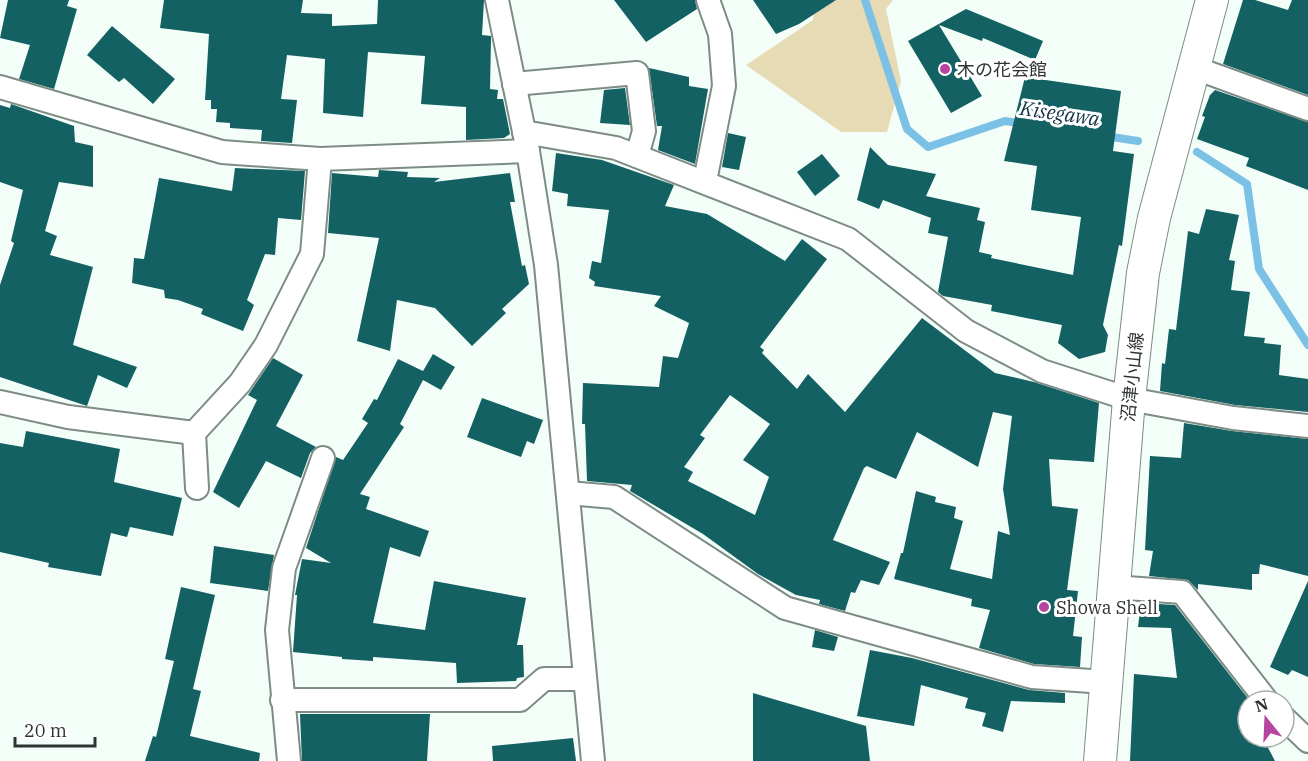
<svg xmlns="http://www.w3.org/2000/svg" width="1308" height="761" font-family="'IBM Plex Serif','Noto Sans JP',serif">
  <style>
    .green { fill: #e6dbb4 }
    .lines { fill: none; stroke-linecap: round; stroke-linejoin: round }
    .stream { stroke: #7bc1e6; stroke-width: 8 }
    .building { fill: #146163; fill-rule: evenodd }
    .minor-casing { stroke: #7d8c84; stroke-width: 26 }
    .secondary-casing { stroke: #7d8c84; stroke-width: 34 }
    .minor { stroke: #fff; stroke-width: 22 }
    .secondary { stroke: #fff; stroke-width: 32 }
    .poi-dot { fill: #b645a0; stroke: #fff; stroke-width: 2 }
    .labels { text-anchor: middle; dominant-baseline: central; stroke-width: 6; stroke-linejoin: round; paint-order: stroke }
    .poi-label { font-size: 18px; fill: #2e3431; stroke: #fff; text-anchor: start }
    .street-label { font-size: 18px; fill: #2e3431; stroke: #fff }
    .water-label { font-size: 20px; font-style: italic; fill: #143444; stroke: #fff }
  </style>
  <rect width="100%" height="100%" fill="#f4fef9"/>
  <path class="green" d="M815,0H893L886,9L901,81L887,132H841L746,65L813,20Z"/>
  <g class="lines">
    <g class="stream">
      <path d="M865,0L907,129L928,147L1005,121L1024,124"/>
      <path d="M1105,136L1138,141"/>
      <path d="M1197,152L1247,184L1259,269L1308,345"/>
    </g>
  </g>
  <g class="building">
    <path d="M8,0H69L67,6L77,9L54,89L19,79L30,45L0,38Z"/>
    <path d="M164,0H303L301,13L332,14V26L377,24L378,0H484L482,35L491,36V40L490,89L498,90L497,99H503L510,134L504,138L466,140V107L421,104L425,56L368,52L363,117L323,113L325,59L287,55L281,99L297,100L292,143L261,141L262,130L230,128V123L216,122L217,109H211V100H205L209,34L160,28Z"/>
    <path d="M614,0H695L697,9L646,42Z"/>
    <path d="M753,0H836L799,24L776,34Z"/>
    <path d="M1243,0H1255L1288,10L1292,0H1308V95L1223,64Z"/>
    <path d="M966,9L1043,41L1035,60L983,38L982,41L939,25L982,96L951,113L908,41Z"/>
    <path d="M112,26L175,79L153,104L124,78L119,82L87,55Z"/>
    <path d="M649,68L689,77V86L708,89L695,164L658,150L662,126H657Z"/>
    <path d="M1025,77L1121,91L1113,151L1134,154L1122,246L1119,245L1103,325L1108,335L1105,352L1079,359L1058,343L1062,325L991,311L992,305L943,296L938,292L948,237L928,233L931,218L883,200L879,209L857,200L870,147L888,165L936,174L926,196L980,208L977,220L985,222L979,252L992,255L991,258L1073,275L1081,217L1031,210L1037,166L1004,161Z"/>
    <path d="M625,88L630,125L600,123L604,90Z"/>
    <path d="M1215,90L1308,122V190L1246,166L1249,158L1197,139L1205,117L1202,116L1210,95Z"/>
    <path d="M11,104L74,126L75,142L93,146V187L59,182L45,231L57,236L50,255L93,267L73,345L137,367L127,388L98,375L87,406L0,377V285L14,243L11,241L23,190L0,182V105L10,108Z"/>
    <path d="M728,133L746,137L739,170L722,167Z"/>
    <path d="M556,153L602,160L674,185L665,206L707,214L785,261L802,239L827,259L760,347L764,350L762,353L797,389L808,374L845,412L922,318L995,373L1034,382L1099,403L1094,462L1049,459L1052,506L1078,509L1067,590L1078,591L1073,636L1082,637L1080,667L1034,664L979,648L990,610L971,606L972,599L894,579L901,553H903L916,491L936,497L935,502L956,507L954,518L963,521L950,569L992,579L998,531L1010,535L1003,489L1012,416L993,412L978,467L917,432L896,479L867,466L864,468L833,540L890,562L879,585L861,580L855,593L851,592L845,611L819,604L820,600L796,595L758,574L703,534L630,491L632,485L587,481L585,424H582L583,383L659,387L663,356L678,358L689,323L654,306L661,296L594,286L595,282L589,278L592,261L601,263L609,210L567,206L568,194L552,191ZM730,395L770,424L743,460L769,477L755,515L688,481L693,472L684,467L705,438L700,435Z"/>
    <path d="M822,154L840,176L815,196L797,172Z"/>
    <path d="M235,168L305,171L301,220L278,218L275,255L265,254L247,300L254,305L243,331L201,314L203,309L178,300L165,298L164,290L132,283L134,258L144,259L159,178L232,191Z"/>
    <path d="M379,170L408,172L407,177L440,178L434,182L510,173L515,202H510L522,266L525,265L529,284L502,309L506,313L472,346L435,308L397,300L390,351L357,341L379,238L328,233L332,173L378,177Z"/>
    <path d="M1206,209L1239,215L1229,260L1235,261L1231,290L1250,292L1244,336L1265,338L1264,343L1281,345L1279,375L1308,379V412L1235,405L1160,391L1162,363L1165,364L1169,329L1176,330L1188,231L1199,234Z"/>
    <path d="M433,354L455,367L441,390L423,380L400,424L404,427L360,494L370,497L366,509L429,531L420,557L390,547L373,623L425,630L434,581L526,598L517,645H523L524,677L517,678L516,681L457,683L456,663L373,657V661L342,659V657L293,652L297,595H295L302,559L331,563L306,548L336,457L343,460L368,423L362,419L374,399L377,400L398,359L423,371Z"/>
    <path d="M273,358L303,375L276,426L316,447L310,453L301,478L266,461L239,508L213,492L257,400L248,395Z"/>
    <path d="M482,398L543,420L534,444L527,441L521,457L467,437Z"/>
    <path d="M1184,423L1232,431L1308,439V576L1260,564L1259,574H1252V590L1198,584V590L1188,580L1149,576L1153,551L1145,550L1150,456L1181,458Z"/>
    <path d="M26,431L120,449L114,482L182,498L173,536L130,527L127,537L111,533L101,576L48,567L49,563L0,552V443L23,447Z"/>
    <path d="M214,546L274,555L268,591L210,583Z"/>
    <path d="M1308,581V677L1292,670L1288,675L1270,667Z"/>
    <path d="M181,587L215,595L193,689L201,691L190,736L260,753L259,761H145L153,736L156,737L174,661L165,659Z"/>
    <path d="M1141,603L1175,605L1250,701L1248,737H1275L1276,739L1266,744L1275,761H1130L1134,674L1177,678L1171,628L1138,627Z"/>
    <path d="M815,630L838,637L834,651L812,647Z"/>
    <path d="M870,650L912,658L1029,690L1065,693V703L1011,701L1003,732L982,726L986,713L965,708L968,698L921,685L914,726L857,716Z"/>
    <path d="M753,693L866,726L870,761H753Z"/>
    <path d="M300,714H430L427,761H302Z"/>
    <path d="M573,738L576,761H493L492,746Z"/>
  </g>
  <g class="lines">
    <defs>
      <g id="minor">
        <path d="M497,0L528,151L546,265L593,761"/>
        <path d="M1195,68L1308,109"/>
        <path d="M514,84L637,73L644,131L637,156"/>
        <path d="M0,87L222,152L320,159L528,151"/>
        <path d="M524,132L616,148L848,239L966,331L1042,371L1129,399L1233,418L1308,426"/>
        <path d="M705,181L724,86L720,34L708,0"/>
        <path d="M0,402L68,417L194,433L240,383L266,345L312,254L320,159"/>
        <path d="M194,433L197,488"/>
        <path d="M568,493L614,497L785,608L1032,677L1106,682"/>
        <path d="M1113,587L1182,592L1267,701"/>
        <path d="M282,700H520L544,679H585"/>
        <path d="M1284,718L1308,741"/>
        <path d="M289,761L277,630L284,568L323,458"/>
      </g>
      <path id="secondary" d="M1100,761L1129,399L1143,273L1154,218L1212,0"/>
    </defs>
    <use href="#minor" class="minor-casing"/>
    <use href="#secondary" class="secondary-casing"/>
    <use href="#minor" class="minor"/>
    <use href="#secondary" class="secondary"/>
  </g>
  <g class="poi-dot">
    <circle cx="945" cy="69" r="6"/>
    <circle cx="1044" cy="607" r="6"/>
  </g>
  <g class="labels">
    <g class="poi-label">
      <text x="957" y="69">木の花会館</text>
      <text x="1056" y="607">Showa Shell</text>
    </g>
    <g class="street-label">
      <text transform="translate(1132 377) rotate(-84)">沼津小山線</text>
    </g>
    <g class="water-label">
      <text transform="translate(1060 113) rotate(8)">Kisegawa</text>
    </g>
  </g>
  <g transform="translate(1266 719) rotate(342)"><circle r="28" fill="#ffffff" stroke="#abaead" stroke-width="1.5"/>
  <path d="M0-4.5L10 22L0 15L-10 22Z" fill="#b645a0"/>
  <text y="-9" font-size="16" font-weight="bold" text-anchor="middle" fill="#2e3431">N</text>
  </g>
  <path d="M15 737v9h80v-9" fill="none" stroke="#2e3431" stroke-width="3"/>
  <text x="24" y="737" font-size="18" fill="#2e3431" stroke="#ffffff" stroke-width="4.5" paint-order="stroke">20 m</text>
</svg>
